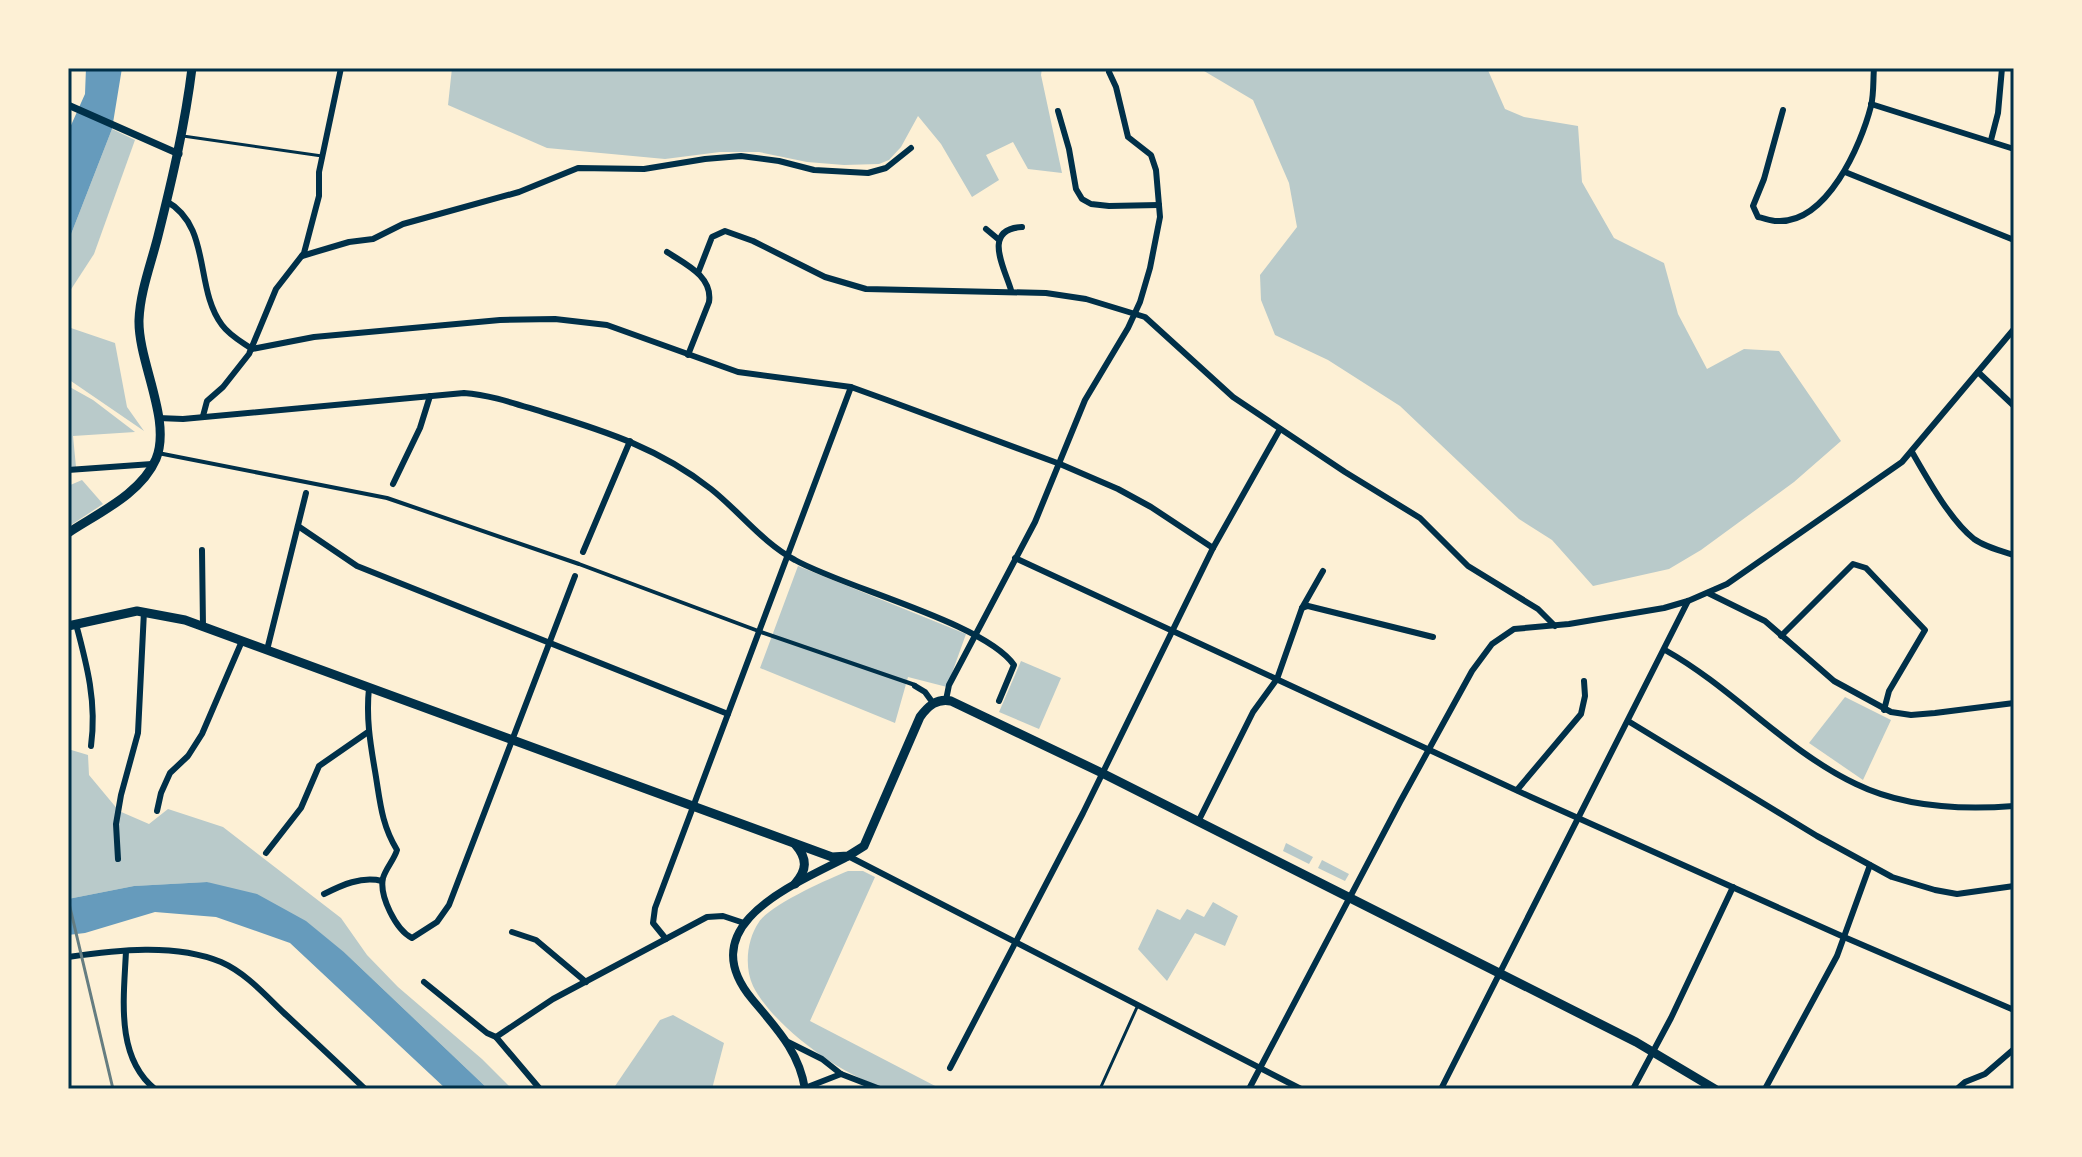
<svg xmlns="http://www.w3.org/2000/svg" width="2082" height="1157" font-family="'Open Sans',sans-serif">
  <style>
    .green { fill: #b9caca }
    .water { fill: #669bbc }
    .lines { fill: none; stroke-linecap: round; stroke-linejoin: round }
    .service { stroke: #003049; stroke-width: 3 }
    .pedestrian { stroke: #003049; stroke-width: 4 }
    .minor { stroke: #003049; stroke-width: 6 }
    .tertiary { stroke: #003049; stroke-width: 7 }
    .secondary { stroke: #003049; stroke-width: 8 }
    .primary { stroke: #003049; stroke-width: 9 }
    .rail { stroke: #657d81; stroke-width: 3 }
    .neatline { fill: none; stroke: #003049; stroke-width: 3 }
  </style>
  <rect width="100%" height="100%" fill="#fdf0d5"/>
  <g class="green">
    <path d="M452,68H1042L1041,75L1062,173L1028,169L1013,142L986,155L999,180L972,197L941,144L918,116L901,147L889,160L879,164L844,165L807,162L759,152H720L665,159L547,148L448,105Z"/>
    <path d="M1199,68H1487L1505,109L1524,117L1578,126L1582,182L1614,238L1664,263L1678,314L1707,369L1744,349L1779,351L1841,441L1794,482L1701,550L1669,569L1593,586L1552,540L1519,519L1400,406L1328,360L1275,335L1261,300L1260,275L1297,227L1289,183L1253,100Z"/>
    <path d="M112,129L135,140L94,254L68,294V242Z"/>
    <path d="M68,327L115,343L127,407L144,431L68,379Z"/>
    <path d="M68,386L93,400L135,432L73,436L76,467L68,468Z"/>
    <path d="M82,480L103,504L68,527V486Z"/>
    <path d="M798,566L966,634L947,687L908,677L895,723L760,668Z"/>
    <path d="M1021,661L1061,678L1039,729L999,712Z"/>
    <path d="M1845,697L1891,720L1863,780L1809,743Z"/>
    <path d="M68,749L88,755L89,775L119,811L149,824L168,809L223,827L341,918L367,955L398,987L482,1059L512,1089H488L345,953L207,882L134,886L68,899Z"/>
    <path d="M1286,843L1313,857L1309,864L1283,851Z"/>
    <path d="M1322,860L1349,874L1345,881L1318,868Z"/>
    <path d="M848,871H863L875,877L810,1021L941,1089C924,1089 902,1093 886,1088C843,1077 773,1026 753,986C744,967 747,939 759,922C770,905 828,879 848,871Z"/>
    <path d="M1213,902L1238,916L1225,946L1195,933L1167,981L1138,949L1157,909L1180,920L1187,909L1204,917Z"/>
    <path d="M673,1015L724,1043L712,1089H613L660,1020Z"/>
  </g>
  <g class="water">
    <path d="M86,68H122L112,129L68,242V132L85,94Z"/>
    <path d="M207,882L257,894L306,921L345,953L488,1089H446L290,943L216,917L155,912L85,933L68,935V899L134,886Z"/>
  </g>
  <g class="lines">
    <g class="service">
      <path d="M183,136L322,156"/>
      <path d="M1100,1089L1138,1005"/>
    </g>
    <path class="pedestrian" d="M158,453L387,498L579,564L761,632L915,685"/>
    <g class="minor">
      <path d="M1871,104L2014,149"/>
      <path d="M1783,110L1764,179L1753,206L1758,217C1764,218 1771,221 1777,221C1827,224 1861,145 1871,106C1874,94 1873,80 1874,68"/>
      <path d="M1058,111L1069,149L1076,189L1082,199L1091,204L1109,206L1159,205"/>
      <path d="M1991,140L1998,113L2002,68"/>
      <path d="M1845,172L2014,240"/>
      <path d="M166,201C212,226 194,288 222,325C230,336 242,342 252,349L314,337L500,320L555,319L607,325L738,372L851,387L887,400L1060,464L1118,489L1151,507L1213,548"/>
      <path d="M986,229L998,239"/>
      <path d="M667,252C685,264 713,276 709,302L688,355"/>
      <path d="M302,256L349,242L373,239L403,224L519,192L578,168L644,169L705,159L741,156L779,161L814,170L868,173L886,168L911,148"/>
      <path d="M698,273L712,237L725,231L753,241L825,277L866,289L1046,293L1086,299L1145,317L1233,397L1345,472L1420,518L1468,566L1538,609L1555,626"/>
      <path d="M1011,290C1004,267 982,229 1022,227"/>
      <path d="M1978,372L2014,406"/>
      <path d="M203,416L207,401L223,387L249,354L276,289L304,253L319,196V172L341,68"/>
      <path d="M158,418L183,419L464,393C492,395 519,405 546,413C608,432 660,449 711,489C740,512 763,543 795,560C845,588 985,623 1014,665L999,701"/>
      <path d="M1912,452C1927,478 1950,520 1974,539C1985,547 2001,551 2014,555"/>
      <path d="M68,470L152,464"/>
      <path d="M393,484L420,428L430,396"/>
      <path d="M298,526L357,566L728,714"/>
      <path d="M202,550L203,627"/>
      <path d="M583,552L630,441"/>
      <path d="M1015,558L1531,797L1844,937L2014,1010"/>
      <path d="M1708,593L1765,621L1834,681L1891,712L1911,715L1935,713L2014,703"/>
      <path d="M1302,608L1308,606L1433,637"/>
      <path d="M76,624C87,665 97,703 91,746"/>
      <path d="M1781,636L1853,564L1866,568L1925,630L1889,691L1884,710"/>
      <path d="M267,650L306,493"/>
      <path d="M1665,650C1733,688 1786,751 1856,784C1903,807 1963,810 2014,806"/>
      <path d="M915,686L925,692L933,703"/>
      <path d="M369,688C366,717 370,742 375,771C380,800 381,824 397,850C394,860 386,868 383,878C379,896 396,930 412,938L437,922L449,905L575,576"/>
      <path d="M946,700L949,685L1035,522L1085,400L1128,328L1140,302L1150,268L1160,217L1156,170L1151,155L1128,137L1116,87L1109,72"/>
      <path d="M1628,721L1817,836L1892,877L1935,890L1957,894L2014,886"/>
      <path d="M1517,790L1581,714L1585,696L1584,681"/>
      <path d="M157,811L161,793L170,773L188,756L202,734L242,641"/>
      <path d="M1198,822L1253,712L1277,679L1302,608L1323,571"/>
      <path d="M266,853L301,808L319,766L368,732"/>
      <path d="M848,856L1301,1089"/>
      <path d="M118,859L116,824L121,795L138,733L144,611"/>
      <path d="M324,894C342,885 361,876 382,881"/>
      <path d="M512,932L536,940L586,982"/>
      <path d="M666,939L653,923L655,908L851,387"/>
      <path d="M126,951C124,997 115,1057 155,1089"/>
      <path d="M68,957C116,950 175,943 221,962C246,973 265,995 284,1013C311,1038 338,1063 365,1089"/>
      <path d="M424,982L487,1033L496,1037L540,1089"/>
      <path d="M496,1037L553,999L707,917L723,916L744,923"/>
      <path d="M788,1042L822,1059L841,1074L880,1089"/>
      <path d="M950,1068L1083,813L1213,548L1280,429"/>
      <path d="M805,1088L841,1074"/>
      <path d="M1249,1089L1400,802L1472,671L1492,644L1514,629L1569,624L1664,608L1688,601L1727,584L1902,462L2014,329"/>
      <path d="M1441,1089L1688,601"/>
      <path d="M1633,1089L1671,1018L1733,887"/>
      <path d="M1765,1089L1837,956L1870,865"/>
      <path d="M1957,1089L1965,1082L1985,1074L2014,1049"/>
    </g>
    <path class="tertiary" d="M68,105L179,154"/>
    <path class="secondary" d="M805,1089C799,1051 776,1028 752,999C690,924 796,884 847,857"/>
    <g class="primary">
      <path d="M68,533C98,513 141,494 156,459C172,420 138,362 139,320C140,292 151,264 158,236C172,180 185,125 192,68"/>
      <path d="M68,626L137,611L185,620L832,857L848,856L864,846L920,717C928,706 937,698 951,701L1102,773L1636,1042L1715,1089"/>
      <path d="M795,884C807,870 808,859 795,844"/>
    </g>
    <path class="rail" d="M68,899L113,1089"/>
  </g>
  <rect width="2082" height="1157" fill="none" stroke="#fdf0d5" stroke-width="140"/>
  <rect x="70" y="70" width="1942" height="1017" class="neatline"/>
</svg>
